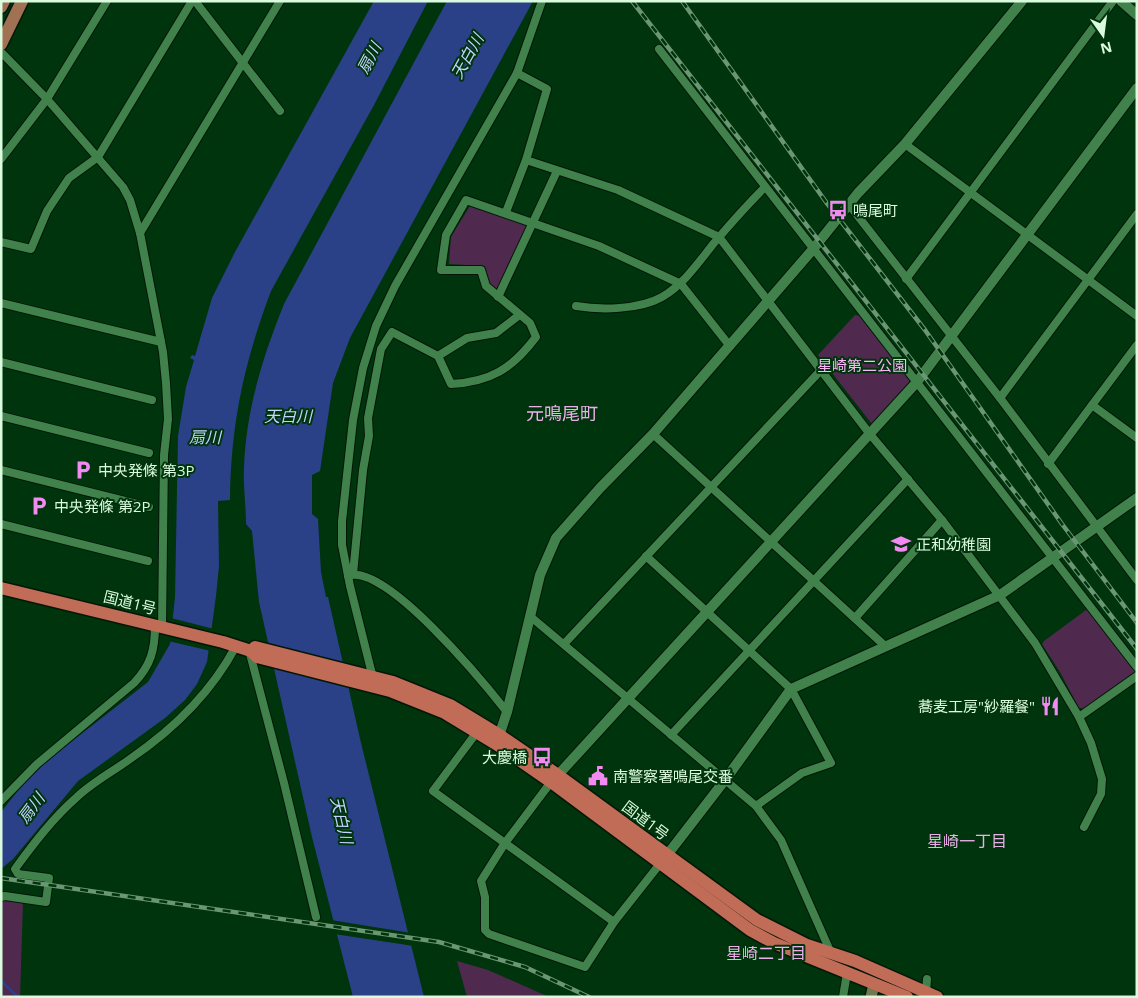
<svg xmlns="http://www.w3.org/2000/svg" width="1138" height="998" font-family="'Open Sans','Noto Sans JP',sans-serif">
  <style>
    .green { fill: #4f2a4e }
    .water { fill: #2a4087 }
    .pier { fill: #00340d }
    .lines { fill: none; stroke-linecap: round; stroke-linejoin: round }
    .stream { stroke: #2a4087; stroke-width: 2.5 }
    .minor-casing { stroke: #041707; stroke-width: 10 }
    .tertiary-casing { stroke: #041707; stroke-width: 12 }
    .secondary-casing { stroke: #041707; stroke-width: 14 }
    .primary-casing { stroke: #041707; stroke-width: 15 }
    .trunk-casing { stroke: #041707; stroke-width: 15 }
    .minor { stroke: #41814b; stroke-width: 8 }
    .tertiary { stroke: #41814b; stroke-width: 10 }
    .secondary { stroke: #717950; stroke-width: 11 }
    .primary { stroke: #a17154; stroke-width: 12 }
    .trunk { stroke: #c16c57; stroke-width: 12 }
    .rail-casing { stroke: #6b9673; stroke-width: 4.5 }
    .rail { stroke: #00340d; stroke-width: 2.5; stroke-dasharray: 8; stroke-linecap: butt }
    .labels { text-anchor: middle; dominant-baseline: central; stroke-width: 4; stroke-linejoin: round; paint-order: stroke }
    .poi-label { font-size: 15px; fill: #dafbdd; stroke: #00340d; text-anchor: start }
    .park-label { font-size: 15px; fill: #fdb5fb; stroke: #00340d }
    .street-label { font-size: 15px; fill: #dafbdd; stroke: #00340d }
    .water-label { font-size: 16px; font-style: italic; fill: #c3d4fe; stroke: #00340d }
    .neighbourhood-label { font-size: 16px; fill: #eab0e8; stroke: #00340d }
    .quarter-label { font-size: 18px; fill: #eab0e8; stroke: #00340d }
  </style>
  <rect width="100%" height="100%" fill="#00340d"/>
  <g class="green">
    <path d="M470,206L528,226L500,288H491L485,266L449,264L451,237Z"/>
    <path d="M855,315L861,316L909,378V383L872,424L818,355Z"/>
    <path d="M1086,610L1092,612L1136,671L1084,708H1079L1060,672L1042,644L1044,641Z"/>
    <path d="M4,899L23,902L20,997H1V900Z"/>
    <path d="M457,961L488,970L549,997H467Z"/>
  </g>
  <g class="water">
    <path d="M374,1H428L374,105L271,291C244,363 231,423 230,500L218,501L219,566L216,596L207,662L197,684L185,700L165,718L78,781L13,859L1,869V812L24,783L49,759L148,682L170,644L175,597L178,436L186,387L194,360L190,358L192,355L195,356L212,298L235,252Z"/>
    <path d="M447,1H533L350,338L333,383L320,471L312,475V514L318,519L321,572L326,597H328L361,743L424,997H353L312,837L259,602L252,531L246,524C246,505 243,486 244,467C246,410 263,356 284,304Z"/>
  </g>
  <g class="pier">
    <path d="M171,618L214,629L211,651L168,641Z"/>
    <path d="M331,920L411,933L414,946L334,934Z"/>
  </g>
  <g class="lines">
    <path class="stream" d="M1,981L18,997"/>
    <defs>
      <g id="minor">
        <path d="M107,1L47,99L123,187L130,200L140,233L163,352L166,383L168,419L164,455L162,627"/>
        <path d="M195,1L280,111"/>
        <path d="M659,49L1137,667"/>
        <path d="M1,52L47,99L1,159"/>
        <path d="M905,144L1137,316"/>
        <path d="M526,160L618,190L719,237L869,433L942,520L1035,643L1079,717L1091,743L1102,779L1101,794L1084,827"/>
        <path d="M850,206L1000,398L1137,580"/>
        <path d="M506,212L526,160L547,89L517,73"/>
        <path d="M140,233L280,1"/>
        <path d="M1,242L31,249L47,211L69,178L98,157L192,1"/>
        <path d="M906,279L1113,1"/>
        <path d="M498,297L557,171"/>
        <path d="M1,303L161,342"/>
        <path d="M576,306C600,310 639,310 662,297C684,284 698,263 714,243C731,223 747,205 765,187"/>
        <path d="M438,356L467,338L496,333L518,316"/>
        <path d="M1,362L152,400"/>
        <path d="M1000,398L1137,214"/>
        <path d="M1092,405L1137,438"/>
        <path d="M1,416L149,453"/>
        <path d="M653,434L884,645"/>
        <path d="M1048,464L1137,345"/>
        <path d="M1,470L149,507"/>
        <path d="M1,524L148,561"/>
        <path d="M646,556L791,689L831,763L802,773L756,806"/>
        <path d="M353,574L363,470L369,436L368,418L381,349L392,332L438,356L451,384C490,382 512,369 536,337L530,323L486,286L481,270H441L446,235L466,200L599,246L681,284L729,345"/>
        <path d="M348,576C384,561 485,684 507,712"/>
        <path d="M531,617L756,806L781,840L831,953"/>
        <path d="M855,618L942,520"/>
        <path d="M564,644L822,369"/>
        <path d="M249,650L284,783L316,917"/>
        <path d="M373,678L350,586L342,545V521L353,420L363,368L376,326L395,286L517,73L542,1"/>
        <path d="M1079,717L1137,676"/>
        <path d="M477,732L433,791L614,922"/>
        <path d="M671,735L908,479"/>
        <path d="M551,782L505,843L481,881L485,897V930L489,934L585,967L614,922L659,865"/>
        <path d="M1,801L37,764L134,683C151,665 155,650 155,625"/>
        <path d="M1,897L5,896L46,902L49,878L18,874L15,869C34,843 53,818 77,797C93,782 112,772 130,759C174,729 211,693 236,646"/>
        <path d="M926,992L927,979"/>
        <path d="M843,997L847,973L845,970"/>
      </g>
      <g id="tertiary">
        <path d="M1121,1L1137,15"/>
        <path d="M497,742L507,712L540,575L556,538L600,488L653,434L814,248L858,193L905,144L1022,1"/>
        <path d="M558,775L917,382L1137,88"/>
        <path d="M664,859L725,780L791,689L1000,595L1137,498"/>
      </g>
      <path id="secondary" d="M871,997L874,984"/>
      <g id="primary">
        <path d="M1,7L4,1"/>
        <path d="M1,44L22,1"/>
      </g>
      <g id="trunk">
        <path d="M1,588L223,642L251,651L257,657L390,691L445,713L496,744L551,782L750,930L774,943L907,997"/>
        <path d="M251,651L255,647L393,682L450,705L501,736L558,775L757,920L807,945L855,961L937,997"/>
      </g>
    </defs>
    <use href="#minor" class="minor-casing"/>
    <use href="#tertiary" class="tertiary-casing"/>
    <use href="#secondary" class="secondary-casing"/>
    <use href="#primary" class="primary-casing"/>
    <use href="#trunk" class="trunk-casing"/>
    <use href="#minor" class="minor"/>
    <use href="#tertiary" class="tertiary"/>
    <use href="#secondary" class="secondary"/>
    <use href="#primary" class="primary"/>
    <use href="#trunk" class="trunk"/>
    <defs>
      <g id="rail">
        <path d="M632,1L1137,649"/>
        <path d="M682,1L826,202L925,330L1062,524L1137,623"/>
        <path d="M1,878L439,942L525,967L589,997"/>
      </g>
    </defs>
    <use href="#rail" class="rail-casing"/>
    <use href="#rail" class="rail"/>
  </g>
  <defs>
    <symbol id="bus-bare" viewBox="-9 -9 18 18"><path d="M-5-6H5V4H4V6H2V4H-2V6H-4V4H-5ZM-3.5-4V0h7V-4ZM-3.5 1.2v1.5H-2V1.2ZM2 1.2v1.5H3.5V1.2Z" fill="#f38af2" stroke="#00340d" stroke-width="2.5" paint-order="stroke"/></symbol>
    <symbol id="parking-bare" viewBox="-9 -9 18 18"><path d="M-3.5-5.5H1a3.5 3.5 0 0 1 0 7H-1V5.5H-3.5ZM-1-3.4V-.6H.8a1.4 1.4 0 0 0 0-2.8Z" fill="#f38af2" stroke="#00340d" stroke-width="2.5" paint-order="stroke"/></symbol>
    <symbol id="school-bare" viewBox="-9 -9 18 18"><path d="M0-5L7-2L0 1L-7-2ZM-4 1L0 2.5L4 1V4Q0 6-4 4Z" fill="#f38af2" stroke="#00340d" stroke-width="2.5" paint-order="stroke"/></symbol>
    <symbol id="restaurant-bare" viewBox="-9 -9 18 18"><path d="M-5-6h1v4h1v-4h1v4h1v-4h1v5L-1.5 .5V6h-2V.5L-5-1ZM5-6V6H3V1.5H1.5Q1.5-4 5-6Z" fill="#f38af2" stroke="#00340d" stroke-width="2.5" paint-order="stroke"/></symbol>
    <symbol id="civic-bare" viewBox="-9 -9 18 18"><path d="M-.6-6.5H3V-4.5H.6V-3L4-1V1h2V6H-6V1h2V-1L-.6-3ZM-1.2 2.5V6h2.4V2.5Z" fill="#f38af2" stroke="#00340d" stroke-width="2.5" paint-order="stroke"/></symbol>
  </defs>
  <g fill-rule="evenodd">
    <use href="#bus-bare" x="824" y="196" width="28" height="28"/>
    <use href="#parking-bare" x="69" y="456" width="28" height="28"/>
    <use href="#parking-bare" x="25" y="492" width="28" height="28"/>
    <use href="#school-bare" x="887" y="530" width="28" height="28"/>
    <use href="#restaurant-bare" x="1036" y="692" width="28" height="28"/>
    <use href="#bus-bare" x="528" y="743" width="28" height="28"/>
    <use href="#civic-bare" x="584" y="762" width="28" height="28"/>
  </g>
  <g class="labels">
    <g class="poi-label">
      <text x="853" y="210">鳴尾町</text>
      <text x="98" y="470">中央発條 第3P</text>
      <text x="54" y="506">中央発條 第2P</text>
      <text x="916" y="544">正和幼稚園</text>
      <text x="1035" y="706" text-anchor="end">蕎麦工房"紗羅餐"</text>
      <text x="527" y="757" text-anchor="end">大慶橋</text>
      <text x="613" y="776">南警察署鳴尾交番</text>
    </g>
    <g class="park-label">
      <text x="862" y="365">星崎第二公園</text>
    </g>
    <g class="street-label">
      <text transform="translate(130 602) rotate(14)">国道1号</text>
      <text transform="translate(646 820) rotate(37)">国道1号</text>
    </g>
    <g class="water-label">
      <text transform="translate(467 56) rotate(-61)">天白川</text>
      <text transform="translate(369 58) rotate(-62)">扇川</text>
      <text x="288" y="416">天白川</text>
      <text x="205" y="437">扇川</text>
      <text transform="translate(31 808) rotate(-53)">扇川</text>
      <text transform="translate(342 820) rotate(77)">天白川</text>
    </g>
    <g class="neighbourhood-label">
      <text x="967" y="841">星崎一丁目</text>
      <text x="766" y="953">星崎二丁目</text>
    </g>
    <g class="quarter-label">
      <text x="562" y="413">元鳴尾町</text>
    </g>
  </g>
  <rect width="1138" height="998" fill="none" stroke="#dafbdd" stroke-width="5"/>
  <g transform="translate(1103 35) rotate(166)" stroke="#00340d" stroke-width="4" paint-order="stroke">
  <path d="M0-4L9 19L0 12L-9 19Z" fill="#dafbdd"/>
  <text y="-8" font-size="14" font-weight="bold" text-anchor="middle" fill="#dafbdd">N</text>
  </g>
</svg>
